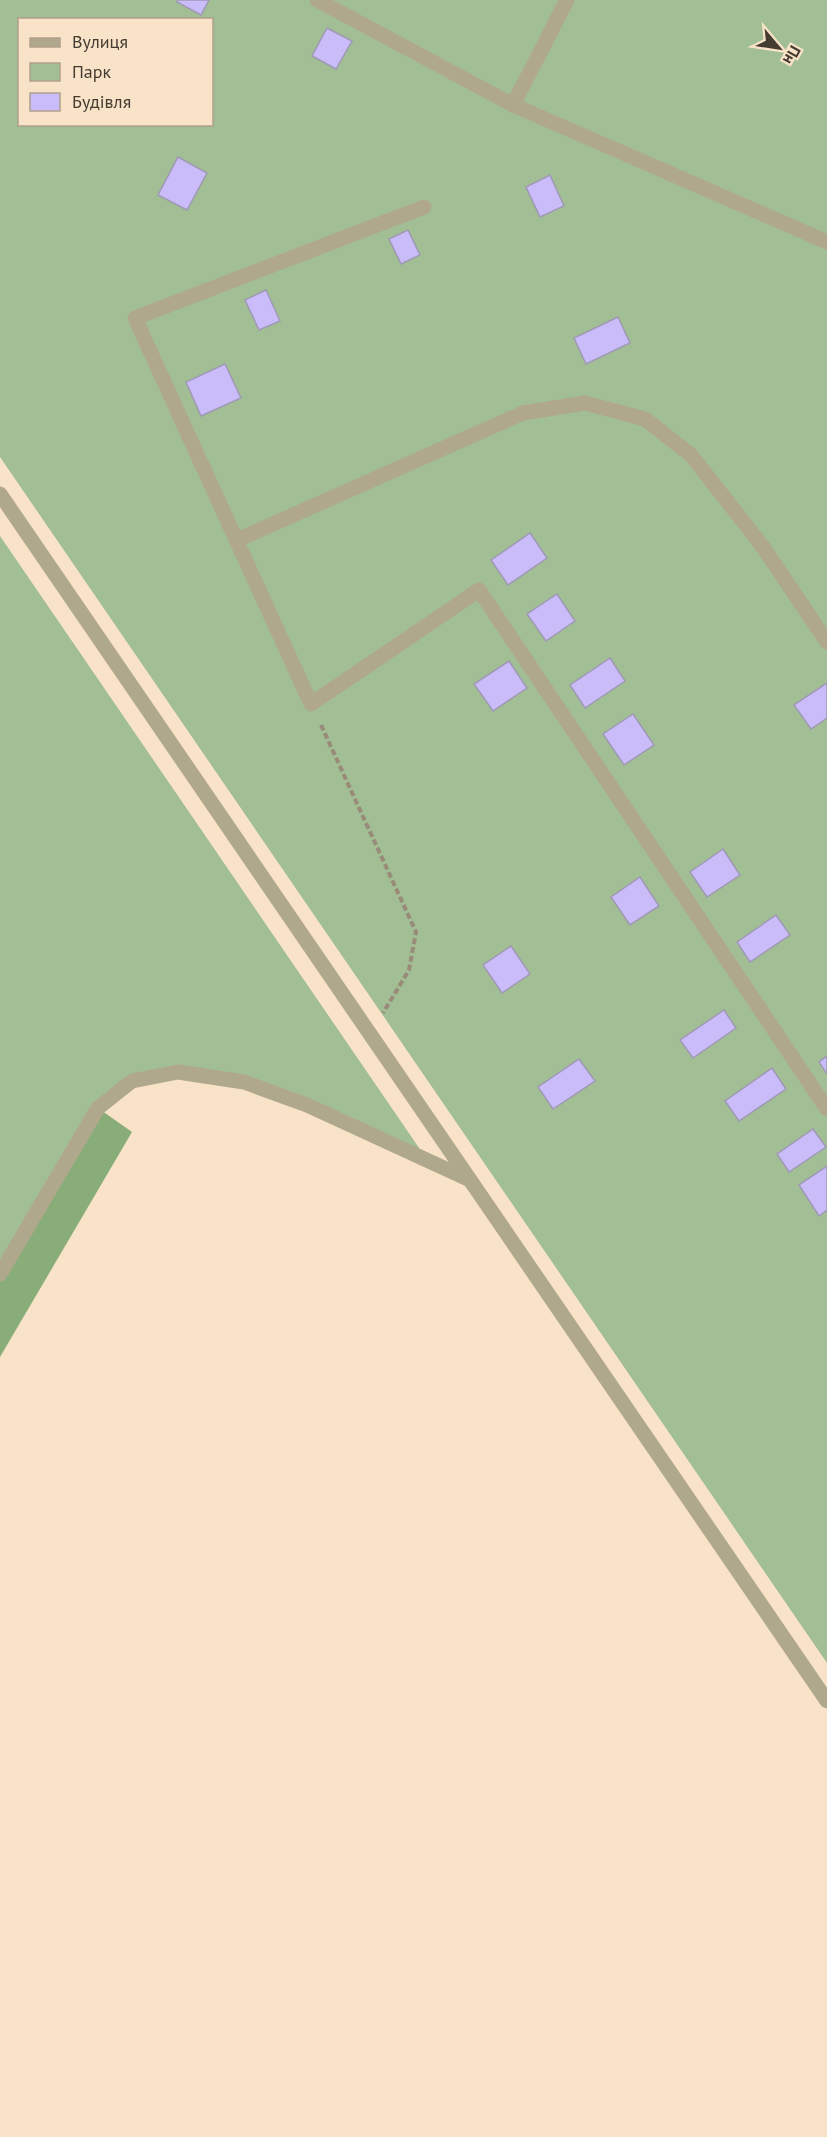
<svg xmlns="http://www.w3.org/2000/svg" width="827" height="2137" font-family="'PT Sans',sans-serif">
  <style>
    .green { fill: #a2be94; fill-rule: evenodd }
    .forest { fill: #89ad78 }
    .building { fill: #cabcf8; stroke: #9f99b5; stroke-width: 1.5 }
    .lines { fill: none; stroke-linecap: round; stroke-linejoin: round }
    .path { stroke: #998b79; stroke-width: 4; stroke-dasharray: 6 3; stroke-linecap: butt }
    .service { stroke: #b0a88d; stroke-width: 15 }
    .minor { stroke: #b0a88d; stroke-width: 15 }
    .tertiary { stroke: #b0a88d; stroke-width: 15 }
  </style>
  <rect width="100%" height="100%" fill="#f8e3c8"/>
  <g class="green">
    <path d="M0,0H827V1663L0,457ZM20,20H212V124H20Z"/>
    <path d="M0,536L428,1161L307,1105L178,1072L132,1081L98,1108L0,1274Z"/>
  </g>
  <path class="forest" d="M98,1108L132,1132L0,1357V1274Z"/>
  <g class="building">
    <path d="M178,0H209L201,15L177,2Z"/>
    <path d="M327,28L352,41L336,69L312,56Z"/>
    <path d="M178,157L207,173L187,210L158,195Z"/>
    <path d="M550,175L564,206L540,217L526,187Z"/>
    <path d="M408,230L420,255L401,264L389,239Z"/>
    <path d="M266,290L280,321L259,330L245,300Z"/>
    <path d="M618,317L630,343L586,364L574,338Z"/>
    <path d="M225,364L241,398L201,416L186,382Z"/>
    <path d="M530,533L547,558L508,585L491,560Z"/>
    <path d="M557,594L575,621L546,641L527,614Z"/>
    <path d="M610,658L625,681L585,708L570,685Z"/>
    <path d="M509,661L527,688L493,711L474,684Z"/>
    <path d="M827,683V718L811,729L794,705Z"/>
    <path d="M633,714L654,745L624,765L603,734Z"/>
    <path d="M723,849L740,875L707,897L690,872Z"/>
    <path d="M640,877L659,906L630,925L611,897Z"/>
    <path d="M776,915L790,935L750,962L737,942Z"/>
    <path d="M511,946L530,974L502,993L483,965Z"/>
    <path d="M724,1010L736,1028L693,1058L680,1040Z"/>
    <path d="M827,1056V1074L819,1062Z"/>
    <path d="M579,1059L595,1081L553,1109L538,1087Z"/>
    <path d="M772,1068L786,1089L739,1121L725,1101Z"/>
    <path d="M813,1129L826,1147L789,1172L777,1154Z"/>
    <path d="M827,1166V1210L819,1216L799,1185Z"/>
  </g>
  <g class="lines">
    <path class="path" d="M321,725L416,932L409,970L383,1013"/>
    <g class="service">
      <path d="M317,0L513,105L827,242"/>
      <path d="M513,105L567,0"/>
      <path d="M424,207L135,318L311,704L479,590L827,1109"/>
      <path d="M237,540L523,413L585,403L645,419L691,455L763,547L827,642"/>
    </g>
    <path class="minor" d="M0,1274L98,1108L132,1081L178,1072L244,1082L307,1105L470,1180"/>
    <path class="tertiary" d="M0,494L827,1701"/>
  </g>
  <rect x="18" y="18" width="195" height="108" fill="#f8e3c8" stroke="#b0a08c" stroke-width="1.5"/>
  <rect x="30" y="38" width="30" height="9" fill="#b0a88d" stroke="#b0a08c" stroke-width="1.5"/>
  <text x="72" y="48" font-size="18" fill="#443b31">Вулиця</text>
  <rect x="30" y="63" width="30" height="18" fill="#a2be94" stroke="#b0a08c" stroke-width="1.5"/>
  <text x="72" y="78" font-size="18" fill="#443b31">Парк</text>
  <rect x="30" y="93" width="30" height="18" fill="#cabcf8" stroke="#b0a08c" stroke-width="1.5"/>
  <text x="72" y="108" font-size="18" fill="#443b31">Будівля</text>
  <g transform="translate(779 48) rotate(119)" stroke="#f8e3c8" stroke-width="4.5" paint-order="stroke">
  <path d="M0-4.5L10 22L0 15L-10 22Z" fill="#443b31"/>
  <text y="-9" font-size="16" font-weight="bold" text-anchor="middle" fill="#443b31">Пн</text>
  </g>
</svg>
